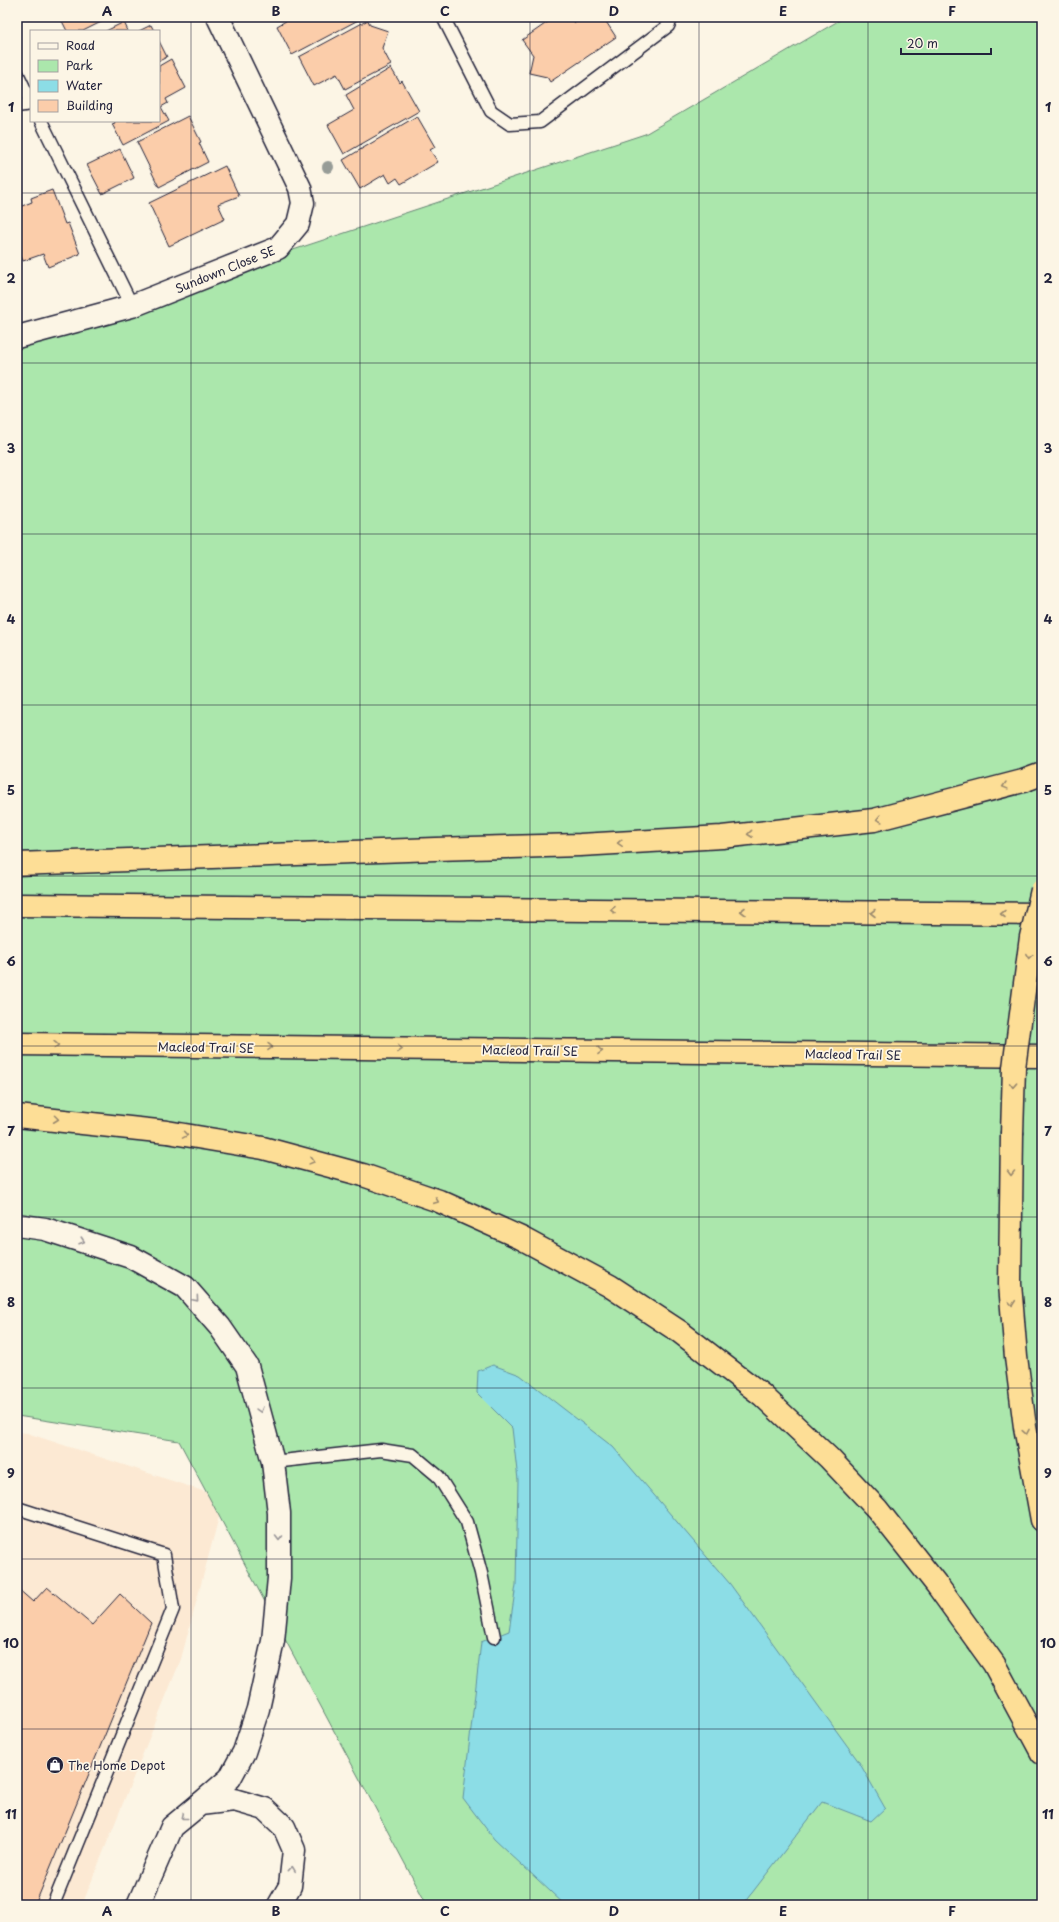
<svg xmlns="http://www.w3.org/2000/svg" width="1059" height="1922" font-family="'Playpen Sans',sans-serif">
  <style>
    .built { fill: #fce9d3 }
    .green { fill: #abe7ac; stroke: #668474 }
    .water { fill: #8cdde6; stroke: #6292a2 }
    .building { fill: #fbcdaa; stroke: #22223b }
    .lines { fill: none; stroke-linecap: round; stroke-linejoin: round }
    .service-casing { stroke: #22223b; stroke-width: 15 }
    .minor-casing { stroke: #22223b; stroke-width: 25 }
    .tertiary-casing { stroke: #22223b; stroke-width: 25 }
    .motorway-casing { stroke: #22223b; stroke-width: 25 }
    .service { stroke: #fcf5e5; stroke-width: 12 }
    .minor { stroke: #fcf5e5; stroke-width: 22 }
    .tertiary { stroke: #fcf5e5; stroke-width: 22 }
    .motorway { stroke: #fdde96; stroke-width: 22 }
    .motorway-bridge-casing { stroke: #22223b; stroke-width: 25; stroke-linecap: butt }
    .motorway-bridge { stroke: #fdde96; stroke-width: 22 }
    .tree { fill: #979c97 }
    .oneway { stroke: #9a896d }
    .oneway2 { stroke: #9a9698 }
    .grid { fill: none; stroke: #22223b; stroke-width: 1; stroke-opacity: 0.55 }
    .labels { text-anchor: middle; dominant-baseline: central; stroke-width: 3.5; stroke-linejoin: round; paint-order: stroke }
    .street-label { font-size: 12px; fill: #22223b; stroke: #fcf5e5 }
    .poi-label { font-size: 12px; fill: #22223b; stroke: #fcf5e5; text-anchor: start }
    .neatline { fill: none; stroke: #22223b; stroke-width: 1.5 }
    .grid-label { font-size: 13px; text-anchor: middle; font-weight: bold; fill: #22223b }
  </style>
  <rect width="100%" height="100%" fill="#fcf5e5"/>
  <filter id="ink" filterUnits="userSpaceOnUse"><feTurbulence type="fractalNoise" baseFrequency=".025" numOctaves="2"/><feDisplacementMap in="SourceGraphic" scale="8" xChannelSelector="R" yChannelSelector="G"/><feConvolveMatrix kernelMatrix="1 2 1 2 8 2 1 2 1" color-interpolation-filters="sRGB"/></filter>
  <g filter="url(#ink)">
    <path class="built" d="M17,1432L27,1433L224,1498L181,1659L82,1905H17Z"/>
    <path class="green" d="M845,17H1042V1905H427L179,1441L17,1416V341L645,134Z"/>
    <path class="water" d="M493,1365L520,1375L613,1447L730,1584L859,1762L885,1808L871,1821L822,1802L745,1902V1905H565L494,1839L463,1798L481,1642L509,1631L516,1585L518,1480L512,1428L477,1393L478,1371Z"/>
    <g class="building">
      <path d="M60,17H111L83,31H67Z"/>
      <path d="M293,17H361L362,18L292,55L277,26Z"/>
      <path d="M555,17H562L565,21L571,17L575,23L584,17H603L616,37L550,82L547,77L529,73L533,55L522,40Z"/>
      <path d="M368,20L370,25L388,31L382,48L391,65L345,89L337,74L314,86L299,57Z"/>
      <path d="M124,22L128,31H106Z"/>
      <path d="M151,25L154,31H139Z"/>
      <path d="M159,41L167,57L159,61Z"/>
      <path d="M171,59L186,88L166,99L168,103L161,107L169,121L123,145L112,124L115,123L114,121H159V66Z"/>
      <path d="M391,68L400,83L402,81L419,111L344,154L328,125L354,110L346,95Z"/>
      <path d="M188,116L201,142L199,143L208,162L159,187L137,142Z"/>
      <path d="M417,116L435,147L430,150L438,162L401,184L397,178L390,183L385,174L360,189L343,160Z"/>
      <path d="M120,149L134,178L102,194L87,165Z"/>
      <path d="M225,166L239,196L218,204L225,219L169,246L149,203Z"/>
      <path d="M52,190L65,224L68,223L80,254L48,267L43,254L23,261L17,246V208L32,202L31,198Z"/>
      <path d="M47,1587L92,1625L120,1594L151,1623L35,1905H17V1588L33,1602Z"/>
    </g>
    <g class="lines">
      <defs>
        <g id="service">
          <path d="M443,17L491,111L510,124L540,122L668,26L672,17"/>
          <path d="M17,73L31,102"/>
          <path d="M17,106L31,104"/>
          <path d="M41,121L132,306"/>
          <path d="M273,1462L381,1450L413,1455L438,1476L467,1522L481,1573L494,1637"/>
          <path d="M17,1508L164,1555L173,1609L53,1905"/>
        </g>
        <path id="minor" d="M17,337L132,306L278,248L298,224L303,203L300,188L218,17"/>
        <g id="tertiary">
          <path d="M17,1225L45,1229L131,1257L185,1287L220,1327L247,1366L273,1462L279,1513V1578L273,1641L258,1709L244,1752L230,1778L200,1804"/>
          <path d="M138,1905L172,1827L200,1804L234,1800L265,1809L284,1827L294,1850L290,1886L279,1905"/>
        </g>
        <g id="motorway">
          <path d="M17,864L435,849L580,845L722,837L874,820L1023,781L1042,774"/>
          <path d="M17,905L1042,914"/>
          <path d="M17,1044L1042,1056"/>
          <path d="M17,1116L167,1132L263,1148L363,1175L439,1201L521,1238L610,1286L680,1332L762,1395L829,1458L877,1509L937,1585L994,1664L1042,1753"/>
          <path d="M1012,1134L1010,1284L1016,1357L1025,1427L1042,1520"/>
        </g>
      </defs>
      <use href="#service" class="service-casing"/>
      <use href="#minor" class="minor-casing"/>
      <use href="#tertiary" class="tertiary-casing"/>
      <use href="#motorway" class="motorway-casing"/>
      <use href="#service" class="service"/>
      <use href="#minor" class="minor"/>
      <use href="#tertiary" class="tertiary"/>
      <use href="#motorway" class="motorway"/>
      <defs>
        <path id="motorway-bridge" d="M1012,1134L1014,1068L1031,937L1042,890"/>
      </defs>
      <use href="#motorway-bridge" class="motorway-bridge-casing"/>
      <use href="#motorway-bridge" class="motorway-bridge"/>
    </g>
    <circle class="tree" cx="328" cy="167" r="6"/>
    <defs><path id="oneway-chevron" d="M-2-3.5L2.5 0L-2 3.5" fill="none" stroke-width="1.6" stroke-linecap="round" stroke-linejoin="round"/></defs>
    <g class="oneway">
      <use href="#oneway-chevron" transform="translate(1005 786) rotate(165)"/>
      <use href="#oneway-chevron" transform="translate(879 819) rotate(166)"/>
      <use href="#oneway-chevron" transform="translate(750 834) rotate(174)"/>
      <use href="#oneway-chevron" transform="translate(620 843) rotate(176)"/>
      <use href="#oneway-chevron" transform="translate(613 910) rotate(-180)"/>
      <use href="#oneway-chevron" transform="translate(743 911) rotate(-180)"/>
      <use href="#oneway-chevron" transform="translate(873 913) rotate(-180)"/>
      <use href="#oneway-chevron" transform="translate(1003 914) rotate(-180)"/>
      <use href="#oneway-chevron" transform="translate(1029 956) rotate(98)"/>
      <use href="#oneway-chevron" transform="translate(56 1045) rotate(1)"/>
      <use href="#oneway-chevron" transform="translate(270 1047) rotate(1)"/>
      <use href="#oneway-chevron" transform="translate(400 1049) rotate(1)"/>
      <use href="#oneway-chevron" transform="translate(600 1051) rotate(1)"/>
      <use href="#oneway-chevron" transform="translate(1013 1085) rotate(92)"/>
      <use href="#oneway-chevron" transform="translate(56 1119) rotate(7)"/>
      <use href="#oneway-chevron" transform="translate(185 1135) rotate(9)"/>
      <use href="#oneway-chevron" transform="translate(312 1161) rotate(15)"/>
      <use href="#oneway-chevron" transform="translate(1011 1173) rotate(90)"/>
      <use href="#oneway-chevron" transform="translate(436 1201) rotate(21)"/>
      <use href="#oneway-chevron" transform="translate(1012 1303) rotate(85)"/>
      <use href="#oneway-chevron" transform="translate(1026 1432) rotate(80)"/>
    </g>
    <g class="oneway2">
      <use href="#oneway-chevron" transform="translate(82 1241) rotate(18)"/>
      <use href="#oneway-chevron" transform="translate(196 1299) rotate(49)"/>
      <use href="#oneway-chevron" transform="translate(260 1410) rotate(74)"/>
      <use href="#oneway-chevron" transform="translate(279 1538) rotate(90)"/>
      <use href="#oneway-chevron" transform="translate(184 1817) rotate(141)"/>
      <use href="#oneway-chevron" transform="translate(292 1869) rotate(-84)"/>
    </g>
  </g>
  <path class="grid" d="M191,17V1905M360,17V1905M530,17V1905M699,17V1905M868,17V1905M17,193H1042M17,363H1042M17,534H1042M17,705H1042M17,876H1042M17,1046H1042M17,1217H1042M17,1388H1042M17,1559H1042M17,1729H1042"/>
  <defs>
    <symbol id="shop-disc" viewBox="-11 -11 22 22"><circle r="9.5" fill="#22223b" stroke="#fcf5e5"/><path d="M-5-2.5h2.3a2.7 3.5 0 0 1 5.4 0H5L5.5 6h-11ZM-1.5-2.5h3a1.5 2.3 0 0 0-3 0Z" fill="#fff"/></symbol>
  </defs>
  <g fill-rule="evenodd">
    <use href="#shop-disc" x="45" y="1755" width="20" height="20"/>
  </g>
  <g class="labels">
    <g class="street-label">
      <text transform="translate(225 269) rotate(-22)">Sundown Close SE</text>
      <text transform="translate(206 1047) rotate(1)">Macleod Trail SE</text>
      <text transform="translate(530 1050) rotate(1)">Macleod Trail SE</text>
      <text transform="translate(853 1054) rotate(1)">Macleod Trail SE</text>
    </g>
    <g class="poi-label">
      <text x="68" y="1765">The Home Depot</text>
    </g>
  </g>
  <rect width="1059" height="1922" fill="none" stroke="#fcf5e5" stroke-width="44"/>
  <rect x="30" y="30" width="130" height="92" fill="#fcf5e5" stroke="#a5a1a1"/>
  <rect x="38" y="43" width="20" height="6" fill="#fcf5e5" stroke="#a5a1a1"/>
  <text x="66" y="50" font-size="12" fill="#22223b">Road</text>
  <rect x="38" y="60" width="20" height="12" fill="#abe7ac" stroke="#a5a1a1"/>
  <text x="66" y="70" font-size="12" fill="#22223b">Park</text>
  <rect x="38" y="80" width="20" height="12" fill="#8cdde6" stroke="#a5a1a1"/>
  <text x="66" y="90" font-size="12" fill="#22223b">Water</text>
  <rect x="38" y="100" width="20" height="12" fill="#fbcdaa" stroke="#a5a1a1"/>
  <text x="66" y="110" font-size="12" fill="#22223b">Building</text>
  <path d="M901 48v6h90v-6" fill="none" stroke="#22223b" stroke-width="2"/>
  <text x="907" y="48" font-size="12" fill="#22223b" stroke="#fcf5e5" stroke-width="3" paint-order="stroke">20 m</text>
  <rect x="22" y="22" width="1015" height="1878" class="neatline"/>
  <g class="grid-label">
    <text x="107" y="16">A</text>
    <text x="276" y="16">B</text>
    <text x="445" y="16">C</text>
    <text x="614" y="16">D</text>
    <text x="783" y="16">E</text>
    <text x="952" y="16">F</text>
    <text x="11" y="112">1</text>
    <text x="1048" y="112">1</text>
    <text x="11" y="283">2</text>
    <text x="1048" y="283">2</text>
    <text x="11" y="453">3</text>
    <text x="1048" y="453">3</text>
    <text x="11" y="624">4</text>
    <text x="1048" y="624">4</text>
    <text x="11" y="795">5</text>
    <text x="1048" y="795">5</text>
    <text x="11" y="966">6</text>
    <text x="1048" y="966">6</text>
    <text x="11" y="1136">7</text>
    <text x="1048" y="1136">7</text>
    <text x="11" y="1307">8</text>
    <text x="1048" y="1307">8</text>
    <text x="11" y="1478">9</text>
    <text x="1048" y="1478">9</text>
    <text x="11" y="1648">10</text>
    <text x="1048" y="1648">10</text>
    <text x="11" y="1819">11</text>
    <text x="1048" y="1819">11</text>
    <text x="107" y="1916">A</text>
    <text x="276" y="1916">B</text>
    <text x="445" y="1916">C</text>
    <text x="614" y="1916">D</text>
    <text x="783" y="1916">E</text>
    <text x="952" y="1916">F</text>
  </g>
</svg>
